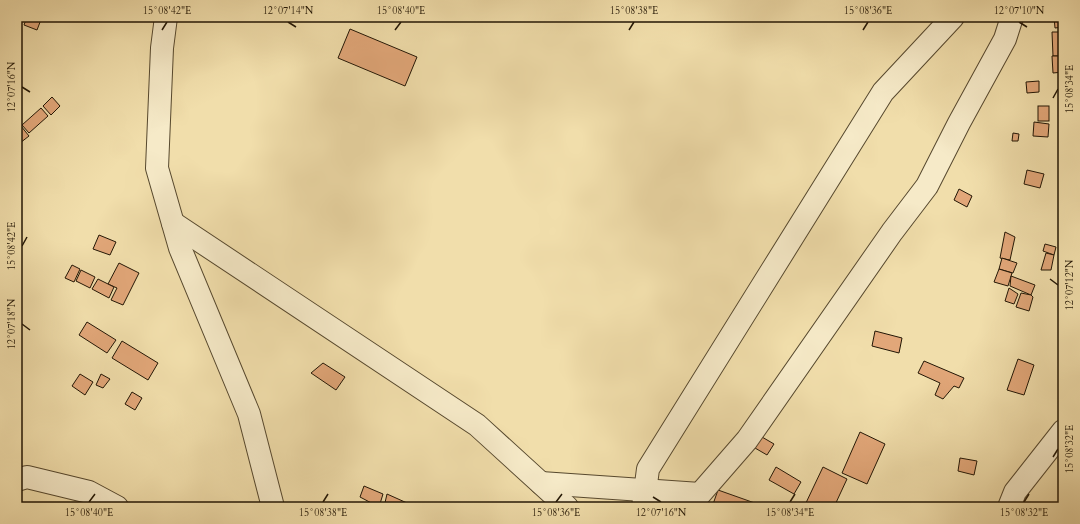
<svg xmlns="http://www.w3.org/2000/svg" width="1080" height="524" font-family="Cardo,serif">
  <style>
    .building { fill: #e2a779; stroke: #221605 }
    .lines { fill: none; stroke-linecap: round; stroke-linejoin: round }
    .minor-casing { stroke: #56482e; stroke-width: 24 }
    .minor { stroke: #f6eac8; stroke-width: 22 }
    .ticks { fill: none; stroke: #221605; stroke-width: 1.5 }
    .neatline { fill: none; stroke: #221605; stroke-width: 1.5 }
    .ticks-label { font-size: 10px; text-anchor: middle; fill: #221605 }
  </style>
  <rect width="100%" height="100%" fill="#f1deab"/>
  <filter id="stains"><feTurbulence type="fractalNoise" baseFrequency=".005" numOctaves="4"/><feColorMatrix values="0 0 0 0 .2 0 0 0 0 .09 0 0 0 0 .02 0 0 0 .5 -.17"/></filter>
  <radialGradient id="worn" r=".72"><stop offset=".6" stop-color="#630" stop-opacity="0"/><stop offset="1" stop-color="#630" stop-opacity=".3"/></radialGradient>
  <g class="building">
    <path d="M27,17H42L37,30L24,25Z"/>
    <path d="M1054,17H1063V27L1055,28Z"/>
    <path d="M350,29L417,57L405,86L338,58Z"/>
    <path d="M1052,32H1063V56H1053Z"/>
    <path d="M1052,56H1063V72L1053,73Z"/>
    <path d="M1039,81V92L1027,93L1026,82Z"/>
    <path d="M52,97L60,106L51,115L43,106Z"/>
    <rect x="1038" y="106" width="11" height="15"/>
    <path d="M41,108L48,116L29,133L22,125Z"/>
    <path d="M1034,122L1049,124L1048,137L1033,136Z"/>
    <path d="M21,126L29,136L20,143L17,140V130Z"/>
    <path d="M1013,133L1019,134L1018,141H1012Z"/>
    <path d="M1027,170L1044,174L1040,188L1024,184Z"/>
    <path d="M959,189L972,196L967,207L954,200Z"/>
    <path d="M1005,232L1015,237L1010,260L1000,258Z"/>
    <path d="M99,235L116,242L110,255L93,249Z"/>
    <path d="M1045,244L1056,247L1054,255L1043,251Z"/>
    <path d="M1046,253L1054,255L1051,270H1041Z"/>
    <path d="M1002,258L1017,263L1013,273L999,269Z"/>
    <path d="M119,263L139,273L123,305L111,300L117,288L108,284Z"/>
    <path d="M72,265L80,269L74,282L65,278Z"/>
    <path d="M999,269L1012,273L1008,286L994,282Z"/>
    <path d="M81,270L95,277L90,288L76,281Z"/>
    <path d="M1011,276L1035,285L1031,295L1010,286Z"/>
    <path d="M98,279L114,287L109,298L92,289Z"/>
    <path d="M1009,288L1018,294L1014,304L1005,301Z"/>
    <path d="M1021,293L1031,295L1033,297L1029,311L1016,307Z"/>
    <path d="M87,322L116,340L107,353L79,335Z"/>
    <path d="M875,331L902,338L899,353L872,346Z"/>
    <path d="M122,341L158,363L148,380L112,358Z"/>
    <path d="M1018,359L1034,365L1024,395L1007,390Z"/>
    <path d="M924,361L964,378L959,388L954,386L943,399L935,395L940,383L918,373Z"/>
    <path d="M323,363L345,377L336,390L311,373Z"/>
    <path d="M80,374L93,382L85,395L72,386Z"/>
    <path d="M101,374L110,379L103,388L96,385Z"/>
    <path d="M132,392L142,398L135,410L125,404Z"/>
    <path d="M860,432L885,444L867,484L842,473Z"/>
    <path d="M762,437L774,444L767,455L755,448Z"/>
    <path d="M960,458L977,461L974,475L958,471Z"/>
    <path d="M776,467L801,482L794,494L769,480Z"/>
    <path d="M823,467L847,479L834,507H804Z"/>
    <path d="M364,486L383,494L379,507L360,497Z"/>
    <path d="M718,490L766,507H712Z"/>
    <path d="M387,494L416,507H384Z"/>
  </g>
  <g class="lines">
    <defs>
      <g id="minor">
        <path d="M166,17L162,48L157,168L180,248L249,414L273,507"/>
        <path d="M173,223L477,425L567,507"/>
        <path d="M17,480L27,477L89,492L117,507"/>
        <path d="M541,483L700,494L747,440L892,232L927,186L959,123L1005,39L1012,17"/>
        <path d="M643,507L648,469L883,92L953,17"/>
        <path d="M1009,507L1015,492L1063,431"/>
      </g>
    </defs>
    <use href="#minor" class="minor-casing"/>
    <use href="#minor" class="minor"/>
  </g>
  <path class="ticks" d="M288,22L296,27M1019,22L1027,27M162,30L167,22M395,30L401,22M629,30L634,22M863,30L868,22M22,87L30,92M1053,98L1058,89M22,246L27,237M1050,279L1058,285M22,324L30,330M1053,457L1058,449M653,497L661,502M89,502L95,494M323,502L328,494M556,502L562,494M790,502L795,494M1024,502L1029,494"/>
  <rect width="1080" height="524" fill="none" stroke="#f1deab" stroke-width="44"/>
  <rect x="22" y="22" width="1036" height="480" class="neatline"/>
  <g class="ticks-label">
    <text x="167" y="14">15°08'42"E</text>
    <text x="288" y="14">12°07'14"N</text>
    <text x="401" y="14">15°08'40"E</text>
    <text x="634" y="14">15°08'38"E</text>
    <text x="868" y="14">15°08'36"E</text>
    <text x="1019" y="14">12°07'10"N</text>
    <text transform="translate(11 87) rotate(-90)" y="4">12°07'16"N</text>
    <text transform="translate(1069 89) rotate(-90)" y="4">15°08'34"E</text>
    <text transform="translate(11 246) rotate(-90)" y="4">15°08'42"E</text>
    <text transform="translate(1069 285) rotate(-90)" y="4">12°07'12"N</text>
    <text transform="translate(11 324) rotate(-90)" y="4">12°07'18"N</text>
    <text transform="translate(1069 449) rotate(-90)" y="4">15°08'32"E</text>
    <text x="89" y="516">15°08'40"E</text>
    <text x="323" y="516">15°08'38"E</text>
    <text x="556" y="516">15°08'36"E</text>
    <text x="661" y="516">12°07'16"N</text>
    <text x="790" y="516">15°08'34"E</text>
    <text x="1024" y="516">15°08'32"E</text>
  </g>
  <rect width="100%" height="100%" filter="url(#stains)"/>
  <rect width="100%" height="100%" fill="url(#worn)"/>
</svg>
